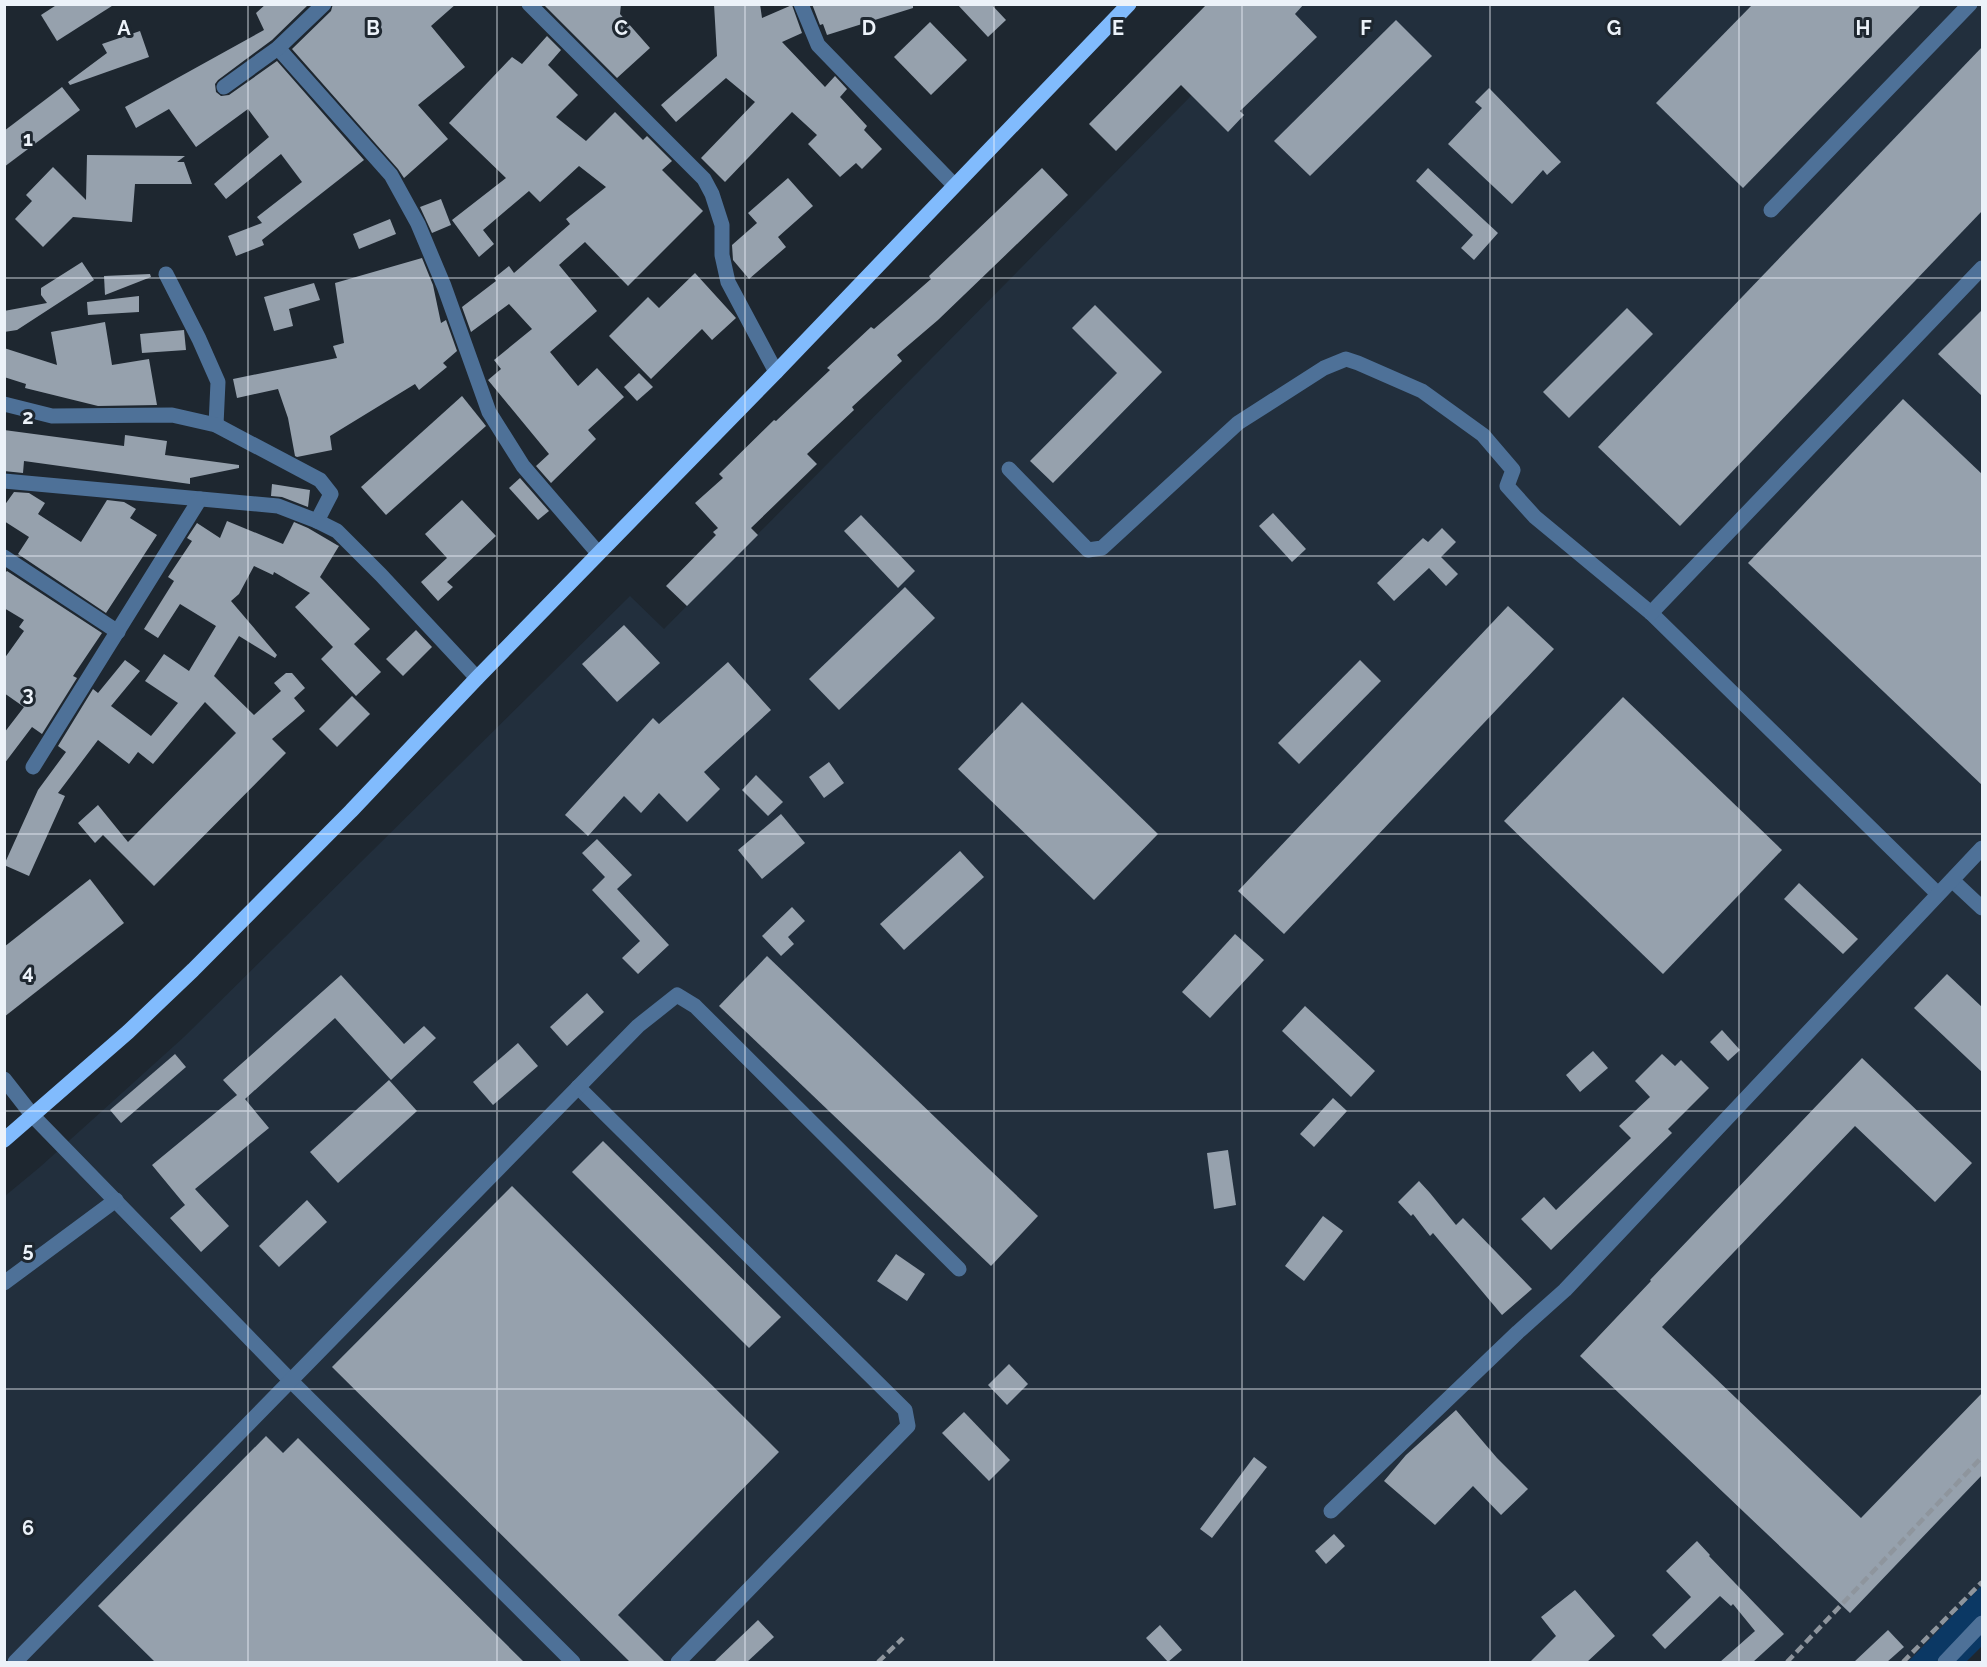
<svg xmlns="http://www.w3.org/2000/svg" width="1987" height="1667" font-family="Raleway,sans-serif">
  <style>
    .built { fill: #222f3d }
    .green { fill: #0b3864 }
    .building { fill: #96a1ad }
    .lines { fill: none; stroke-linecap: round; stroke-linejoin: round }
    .minor { stroke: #4e7198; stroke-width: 15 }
    .major { stroke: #81bbfd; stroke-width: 15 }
    .rail { stroke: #8e959d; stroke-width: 4.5; stroke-dasharray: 9 4.5; stroke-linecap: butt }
    .grid { fill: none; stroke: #ecf2f9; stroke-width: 1.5; stroke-opacity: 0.55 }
    .grid-label { font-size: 20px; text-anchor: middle; font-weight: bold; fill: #ecf2f9; stroke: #1e2730; stroke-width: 6; stroke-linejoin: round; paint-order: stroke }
  </style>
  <rect width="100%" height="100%" fill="#1e2730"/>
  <path class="built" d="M1281,5H1982V1594L1916,1662H5V1196L40,1167L184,1037L630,596L664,629Z"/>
  <g class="green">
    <path d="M1982,1585V1616L1936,1662H1908Z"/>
    <path d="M1982,1629V1646L1966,1662H1950Z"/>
  </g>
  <g class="building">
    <path d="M58,4H115L57,41L41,15Z"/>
    <path d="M266,4H309L272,40L218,80L215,84L216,92L221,96L229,95L277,61L364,160L262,240L264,245L236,256L228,236L262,223L257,217L302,182L281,154L226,199L214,184L269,137L248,109L196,147L169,109L136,128L125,107L264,30L256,13Z"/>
    <path d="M333,4H456L431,26L465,67L418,105L448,139L404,178L398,169L292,49L331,11Z"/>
    <path d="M543,4H621L620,14L650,48L617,78Z"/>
    <path d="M714,4H760L762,18L792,5L802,33L782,42L825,87L835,76L847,89L840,97L867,126L864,130L882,149L862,169L856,163L840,177L808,144L817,135L792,112L725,182L701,158L755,102L726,78L676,122L661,105L717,56Z"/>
    <path d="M812,4H913V8L827,35L823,24L820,25Z"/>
    <path d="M957,4H991L1006,20L988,37Z"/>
    <path d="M1207,4H1304L1295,14L1317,37L1240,111L1244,115L1228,132L1181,85L1116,151L1089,124Z"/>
    <path d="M1753,4H1922L1743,188L1656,103Z"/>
    <path d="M1396,20L1432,56L1310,176L1274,141Z"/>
    <path d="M930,22L967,60L931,95L894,57Z"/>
    <path d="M140,31L149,57L70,85L68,82L107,53L102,44Z"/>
    <path d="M547,36L561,50L548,65L578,95L556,117L586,141L615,112L643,140L647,136L672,161L662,170L703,211L628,286L585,242L559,265L597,311L550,352L578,386L597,368L624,397L588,430L596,439L551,483L536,466L549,454L488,380L501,369L494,360L532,329L509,304L471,332L462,307L496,281L494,278L509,266L514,273L570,224L566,219L606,187L579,166L540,202L529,191L483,230L494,244L479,257L452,220L506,178L449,123L512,57L522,64Z"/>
    <path d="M1983,46V210L1680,526L1598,447Z"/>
    <path d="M62,87L80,110L4,167V131Z"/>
    <path d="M1489,88L1561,162L1547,175L1543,170L1512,204L1448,144L1482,108L1475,102Z"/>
    <path d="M87,155L185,156L177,162H184L192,184H135L132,222L73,217L43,247L15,219L32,201L26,195L53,167L86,200Z"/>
    <path d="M1042,168L1068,195L938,320L897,355L902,361L852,407L854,410L807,454L817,464L751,528L758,535L687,606L666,586L716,535L713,532L718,528L695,503L723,478L719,474L774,420L776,421L830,370L827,368L871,327L874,329L931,279L929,276Z"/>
    <path d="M1428,168L1498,233L1474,260L1461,248L1473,235L1416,181Z"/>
    <path d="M788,178L813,206L778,237L786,247L749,279L733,260L732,245L757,223L748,213Z"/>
    <path d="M441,199L451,225L432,233L420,207Z"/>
    <path d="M390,219L396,234L359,249L353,234Z"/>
    <path d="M422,258L433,285L441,323L446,320L457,351L443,363L447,367L419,390L415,384L330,436L332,450L297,457L295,456L288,418L278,389L237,398L233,379L337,358L333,346L344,343L335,283Z"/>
    <path d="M82,262L94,280L17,330L4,332V311L47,303L41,295V288Z"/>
    <path d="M695,273L736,318L712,340L702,329L651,379L609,336L648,297L659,308Z"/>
    <path d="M150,274L151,277L105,295L104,276Z"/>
    <path d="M314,283L320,300L289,309L293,326L274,331L264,297Z"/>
    <path d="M139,296V312L88,315L87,302Z"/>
    <path d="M1095,305L1162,372L1053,483L1030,461L1117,373L1072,328Z"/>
    <path d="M1627,308L1653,334L1569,418L1543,392Z"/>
    <path d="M1983,309V397L1938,354Z"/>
    <path d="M105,322L112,365L149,359L157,405L98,406L25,388L26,384L4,377V348L57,365L51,332Z"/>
    <path d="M184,330L186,350L142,353L140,334Z"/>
    <path d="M639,373L653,387L637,401L624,387Z"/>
    <path d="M462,396L486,426L386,515L361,487Z"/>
    <path d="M1903,399L1983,475V786L1748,563Z"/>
    <path d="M4,430L124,446L125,435L167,441L165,455L239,465V468L190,478V484L24,461L23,473L4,471Z"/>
    <path d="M520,478L549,511L538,520L509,488Z"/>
    <path d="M272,484L310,490L308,507L282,497L271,496Z"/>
    <path d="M14,492L29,493L45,503L38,514L81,542L107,500L124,502L136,509L130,518L157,535L106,613L18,554L29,537L4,521V506Z"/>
    <path d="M462,500L496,536L447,582L453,587L438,601L421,582L447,558L425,534Z"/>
    <path d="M1273,513L1306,549L1292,562L1259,526Z"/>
    <path d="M861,515L915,571L898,588L844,531Z"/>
    <path d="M227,521L283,544L294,522L308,528L337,545L339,546L320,577L370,629L354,644L381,672L356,696L321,659L333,647L295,607L310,593L274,572L273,575L254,566L239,594L231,601L277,655L275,658L239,636L214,676L254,715L281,691L274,683L286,673H292L305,688L294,698L305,711L272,739L286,753L154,886L103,835L95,843L78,823L98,805L128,842L236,733L205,702L153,764L138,752L129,764L98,740L58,793L65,796L29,876L4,865L38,790L66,752L58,746L93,689L98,693L125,660L140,671L111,706L151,736L178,703L145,681L164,654L189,671L216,626L180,604L158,638L144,629L174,581L168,577L192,541L187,538L197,523L220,538Z"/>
    <path d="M1442,528L1456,542L1441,557L1458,574L1446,586L1429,568L1394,601L1377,583L1423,538L1428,542Z"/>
    <path d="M7,571L102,633L73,676L77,678L42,734L32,727L4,764V733L24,707L4,693V659L24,631L19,627L24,620L4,608V574Z"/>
    <path d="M905,587L935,618L839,710L809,679Z"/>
    <path d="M1508,606L1554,649L1284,934L1238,891Z"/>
    <path d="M624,625L660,663L617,702L582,664Z"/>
    <path d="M416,630L432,647L403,676L386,659Z"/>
    <path d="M1360,660L1381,681L1299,764L1278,743Z"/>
    <path d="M728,662L771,710L704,772L720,789L687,822L659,793L641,813L624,796L588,836L565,815L653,718L659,724Z"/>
    <path d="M352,696L370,714L337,747L319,729Z"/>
    <path d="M1623,697L1782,850L1663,974L1504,821Z"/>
    <path d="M1022,702L1158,834L1094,900L958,769Z"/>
    <path d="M829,762L844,783L824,798L809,777Z"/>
    <path d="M756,775L783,802L768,816L742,790Z"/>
    <path d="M781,814L805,843L762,879L738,850Z"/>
    <path d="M597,839L632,875L617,889L669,945L638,974L622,958L640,941L592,890L605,877L582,853Z"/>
    <path d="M960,851L984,877L904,950L880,924Z"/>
    <path d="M90,879L124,923L4,1017V947Z"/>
    <path d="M1799,883L1858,939L1843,954L1784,899Z"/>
    <path d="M792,907L805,921L788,937L794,944L781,956L762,936Z"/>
    <path d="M1235,934L1264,960L1210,1018L1182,992Z"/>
    <path d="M767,956L1038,1216L991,1266L719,1006Z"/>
    <path d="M1947,974L1983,1008V1073L1914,1008Z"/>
    <path d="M341,975L404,1044L424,1026L436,1038L391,1080L335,1018L245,1099L269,1128L195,1189L229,1226L201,1252L170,1218L185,1205L152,1165L237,1095L223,1080Z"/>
    <path d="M587,993L604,1012L567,1046L550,1027Z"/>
    <path d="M1305,1006L1375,1071L1351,1097L1282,1031Z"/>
    <path d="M1722,1030L1740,1050L1728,1061L1710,1042Z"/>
    <path d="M518,1043L538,1066L493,1105L473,1082Z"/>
    <path d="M1593,1051L1608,1068L1580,1092L1566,1075Z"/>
    <path d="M175,1054L186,1067L121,1123L110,1110Z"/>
    <path d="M1662,1054L1675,1066L1681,1060L1709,1088L1668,1129L1672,1133L1551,1250L1521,1219L1544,1197L1556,1210L1631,1138L1619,1126L1650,1097L1635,1081Z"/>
    <path d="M1862,1058L1972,1163L1935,1202L1855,1126L1662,1327L1861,1518L1983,1392V1474L1850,1613L1580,1356L1651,1281L1650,1280Z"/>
    <path d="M389,1080L417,1111L338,1183L310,1152Z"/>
    <path d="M1333,1098L1347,1111L1314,1147L1300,1134Z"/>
    <path d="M603,1141L781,1317L749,1348L572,1172Z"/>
    <path d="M1228,1150L1236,1205L1214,1209L1207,1153Z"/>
    <path d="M1419,1181L1430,1193L1456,1225L1463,1218L1532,1289L1502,1315L1433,1233L1430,1236L1413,1214L1411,1216L1398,1202Z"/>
    <path d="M512,1186L779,1452L618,1615L665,1662H630L332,1367Z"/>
    <path d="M307,1200L327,1222L279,1267L259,1246Z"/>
    <path d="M1323,1216L1343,1231L1304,1281L1285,1266Z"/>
    <path d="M896,1254L925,1274L907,1301L877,1281Z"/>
    <path d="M1009,1364L1028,1384L1007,1405L988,1385Z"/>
    <path d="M1456,1410L1497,1458L1528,1489L1501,1515L1473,1486L1435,1525L1384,1481L1406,1455Z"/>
    <path d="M964,1412L1010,1460L989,1481L942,1433Z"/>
    <path d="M266,1436L283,1453L298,1438L524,1662H155L98,1606Z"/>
    <path d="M1254,1457L1267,1467L1212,1538L1200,1529Z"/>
    <path d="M1334,1534L1345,1546L1326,1564L1315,1551Z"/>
    <path d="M1697,1541L1710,1555L1709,1556L1784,1634L1753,1662H1720L1755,1631L1733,1604L1731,1606L1720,1596L1665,1649L1652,1635L1691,1597L1666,1571Z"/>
    <path d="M1575,1590L1615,1636L1587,1662H1530L1556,1636L1541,1617Z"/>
    <path d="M758,1620L774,1637L747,1662H714Z"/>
    <path d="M1160,1625L1182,1650L1168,1662L1146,1638Z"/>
    <path d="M1888,1630L1904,1647L1887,1662H1854Z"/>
  </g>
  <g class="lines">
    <g class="minor">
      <path d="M529,4L704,179L712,194L722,225V255L728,282L776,372"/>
      <path d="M801,4L818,45L954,185"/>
      <path d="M278,48L391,175L418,224L444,286L489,412L523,466L598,553"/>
      <path d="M224,87L278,48L324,4"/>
      <path d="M1771,210L1970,4"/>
      <path d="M166,274L199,339L218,382L216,425"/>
      <path d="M4,404L52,416L172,415L216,425L320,480L331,494L317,521"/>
      <path d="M1009,469L1088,550L1102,548L1238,423L1324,368L1346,359L1358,363L1422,391L1483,435L1513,470L1507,486L1535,517L1651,613L1938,894"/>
      <path d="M4,481L278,506L317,521L337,531L381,575L477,678"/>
      <path d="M4,557L118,632"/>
      <path d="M1651,613L1982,268"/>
      <path d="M33,767L200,499"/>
      <path d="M1952,880L1982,908"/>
      <path d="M4,1079L33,1116L291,1381L573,1662"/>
      <path d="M578,1087L905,1410L908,1426L678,1662"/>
      <path d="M4,1283L116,1200"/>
      <path d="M1331,1511L1518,1332L1565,1290L1982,848"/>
      <path d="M15,1662L638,1026L677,995L695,1006L959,1269"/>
      <path d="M1945,1662L1982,1623"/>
    </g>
    <path class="major" d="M4,1140L128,1032L193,970L351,811L477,678L776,372L1129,4"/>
    <g class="rail">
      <path d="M878,1662L903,1638"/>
      <path d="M1787,1662L1982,1457"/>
      <path d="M1903,1662L1982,1582"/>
    </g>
  </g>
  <path class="grid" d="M248,4V1662M497,4V1662M745,4V1662M994,4V1662M1242,4V1662M1490,4V1662M1739,4V1662M4,278H1982M4,556H1982M4,834H1982M4,1111H1982M4,1389H1982"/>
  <g class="grid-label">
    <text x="124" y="35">A</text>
    <text x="373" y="35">B</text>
    <text x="621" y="35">C</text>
    <text x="869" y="35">D</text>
    <text x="1118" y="35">E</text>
    <text x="1366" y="35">F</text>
    <text x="1614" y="35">G</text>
    <text x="1863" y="35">H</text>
    <text x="28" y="146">1</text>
    <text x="28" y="424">2</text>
    <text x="28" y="701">3</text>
    <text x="28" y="979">4</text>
    <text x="28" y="1257">5</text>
    <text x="28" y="1535">6</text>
  </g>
  <rect width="1987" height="1667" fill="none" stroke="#ecf2f9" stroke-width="12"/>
</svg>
